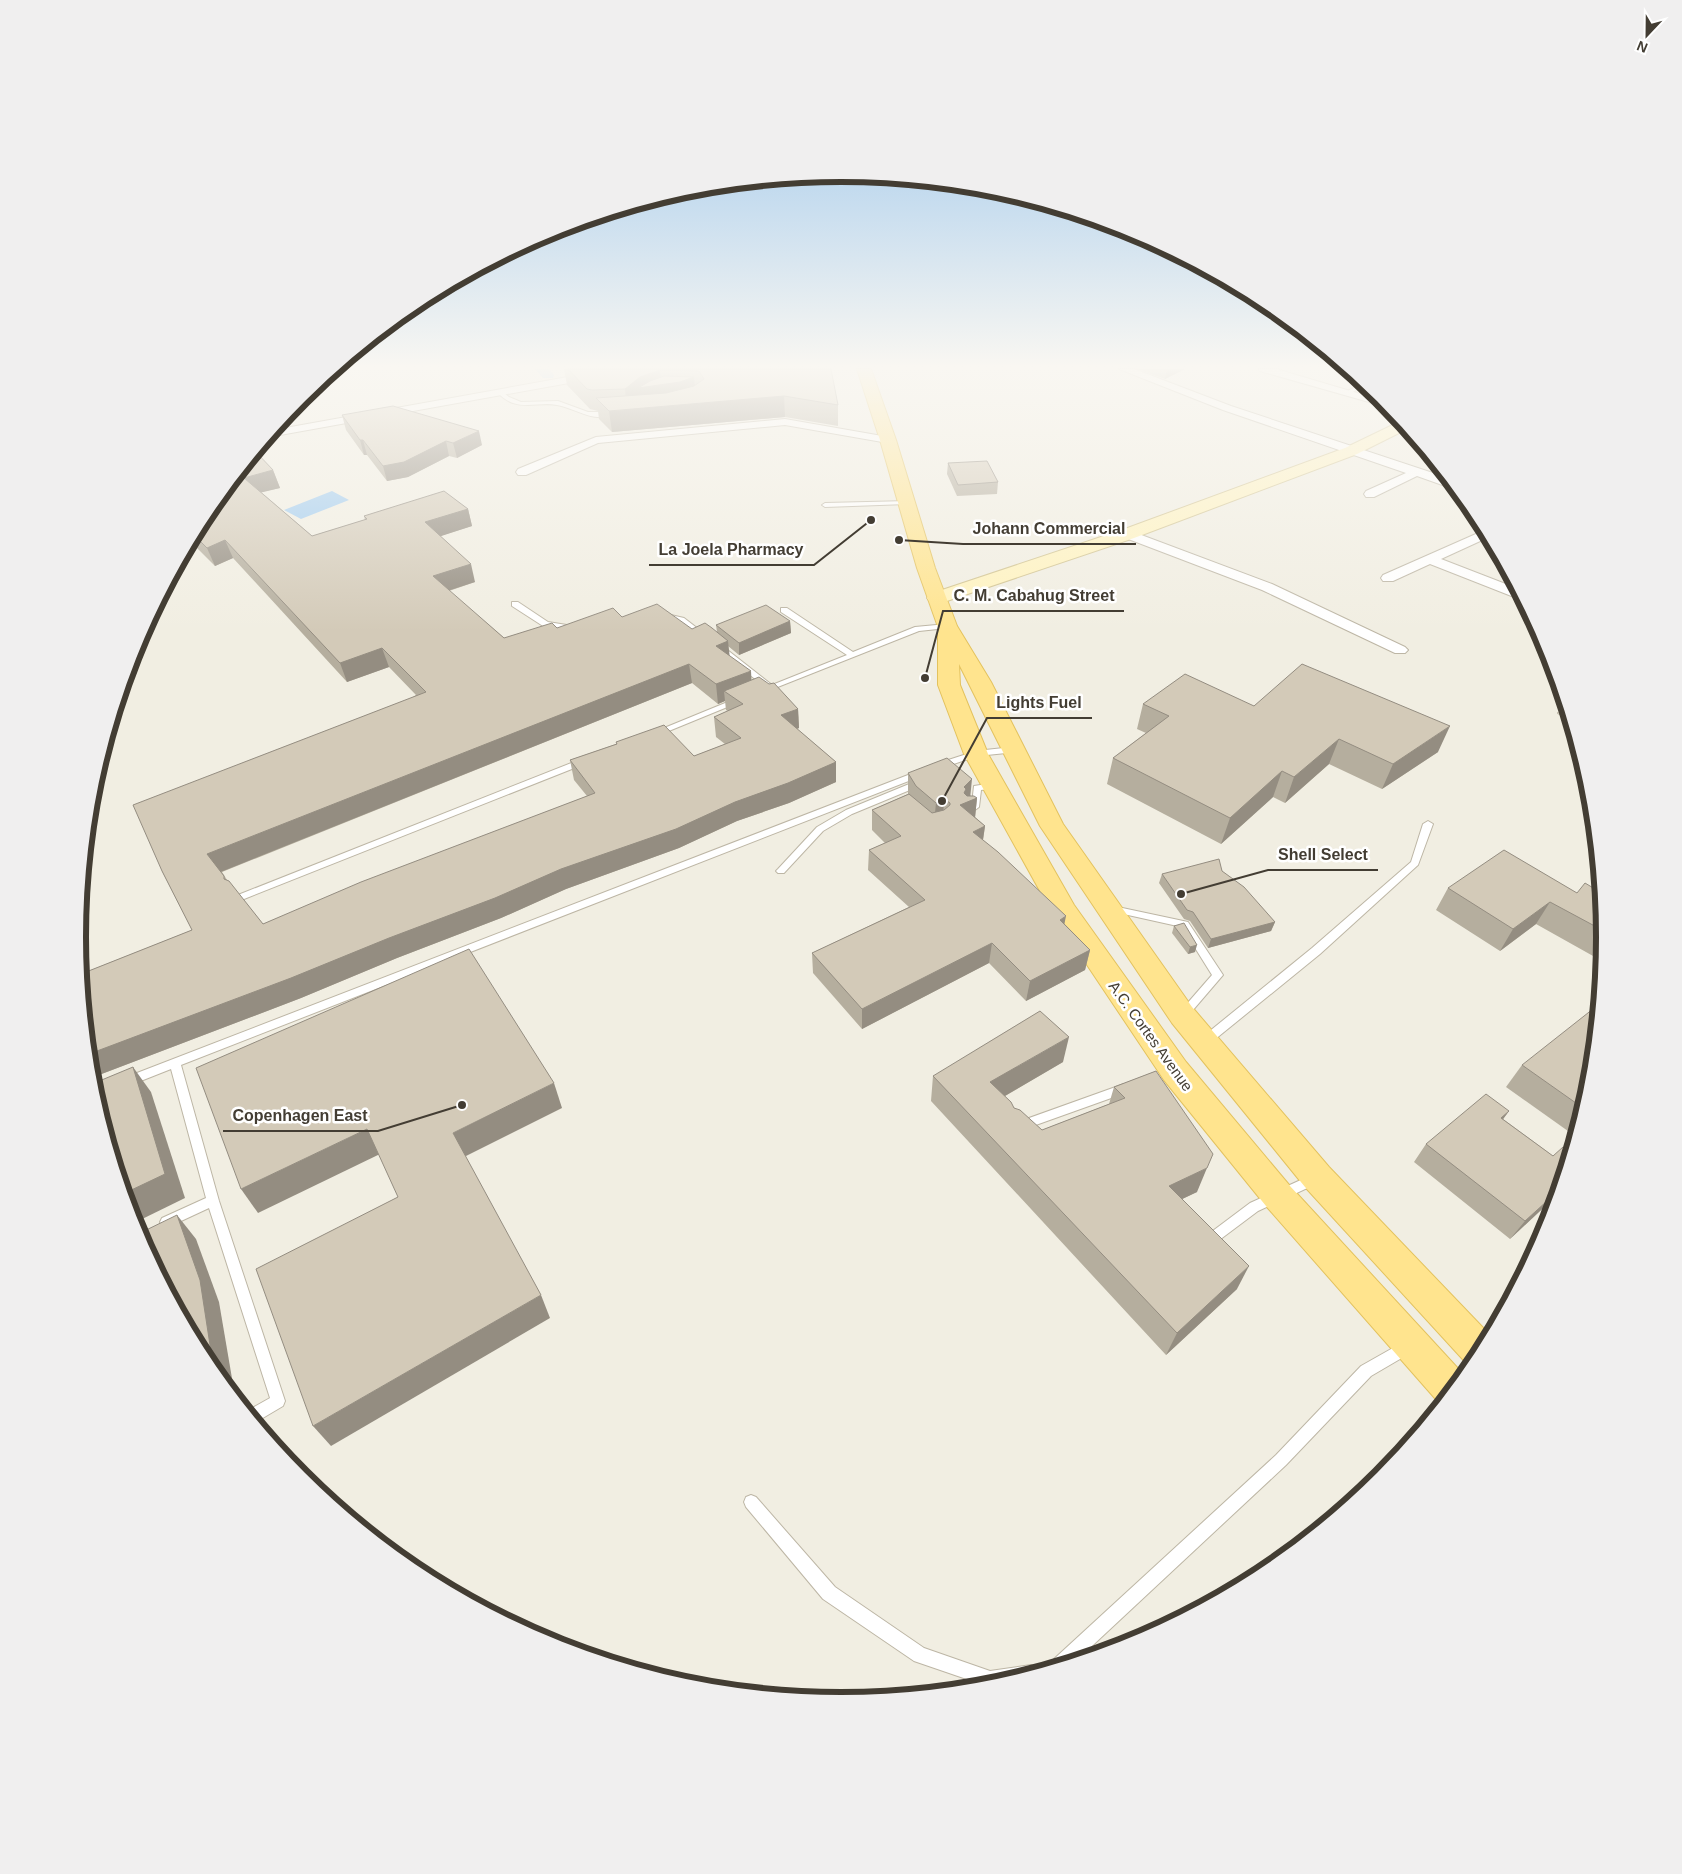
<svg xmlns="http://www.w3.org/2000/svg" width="1682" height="1874" font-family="Helvetica,sans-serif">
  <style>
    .water { fill: #9dcaf0 }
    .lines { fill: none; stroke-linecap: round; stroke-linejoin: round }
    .canal { fill: #9dcaf0; fill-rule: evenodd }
    .lane-casing { stroke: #bdb6a5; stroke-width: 2 }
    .street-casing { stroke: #bdb6a5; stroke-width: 2 }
    .secondary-casing { stroke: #d2c491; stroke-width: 2 }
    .primary-casing { stroke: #e3c25e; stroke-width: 2 }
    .lane { fill: #fff; fill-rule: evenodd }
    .street { fill: #fff; fill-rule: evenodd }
    .secondary { fill: #fff3bf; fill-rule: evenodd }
    .primary { fill: #ffe48e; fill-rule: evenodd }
    .wall { fill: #b5ae9e; fill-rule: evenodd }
    .shaded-wall { fill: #948d81 }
    .building { fill: #d3cab8; stroke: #948d81 }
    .labels { text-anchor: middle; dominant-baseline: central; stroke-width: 5; stroke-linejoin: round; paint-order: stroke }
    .street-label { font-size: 15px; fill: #433d33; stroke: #fff }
    .rim { fill: none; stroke: #433d33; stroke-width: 6 }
    .leader { fill: none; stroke: #433d33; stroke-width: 2 }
    .callout-dot { fill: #433d33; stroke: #fff; stroke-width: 2 }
    .callout-label { font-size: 16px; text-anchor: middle; font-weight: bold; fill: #433d33; stroke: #fff; stroke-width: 5; stroke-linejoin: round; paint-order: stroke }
  </style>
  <rect width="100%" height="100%" fill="#f1eee2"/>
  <path class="water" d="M332,491L349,500L301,519L284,510Z"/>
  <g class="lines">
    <path class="canal" d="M535,369H549L554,375L553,378H543Z"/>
    <defs>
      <g id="lane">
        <path d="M1363,383L1366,385L1349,394L1344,393Z"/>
        <path d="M500,390L509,397L521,402L558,401L588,412H611L614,414C594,424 576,408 557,405C542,402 528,408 513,403C507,401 502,397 497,392Z"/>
        <path d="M909,501V503L907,504L825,507L822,505L825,503Z"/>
        <path d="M512,602H518L548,622L573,626L577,628L573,630L543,626L512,606Z"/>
        <path d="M781,608H787L853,652L915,627L947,624L951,626L947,628L919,631L765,692L761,690L766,687L715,649V645H721L772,685L847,655L781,612Z"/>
        <path d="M662,613L684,618L706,635L702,637H699L678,622L662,617Z"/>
        <path d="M735,699H738L742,701L659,735H656L652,733Z"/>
        <path d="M1566,710L1567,714L1562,715L1558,713Z"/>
        <path d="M1013,747L1016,748V752L977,756L939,769L935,766L936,764L976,751Z"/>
        <path d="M584,758L587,759V763L244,899L241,900L236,897L238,895Z"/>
        <path d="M921,770L924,771L925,773L924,775L181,1065L219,1201L285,1401L283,1406L256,1422L247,1411L270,1398L209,1208L166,1228L162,1226L160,1222L162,1218L206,1198L171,1069L128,1086L124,1084L122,1081L124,1078Z"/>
        <path d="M919,780L922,781L923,783L922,785L852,814L823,831L784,873H778L776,871L778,869L817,827L846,810Z"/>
        <path d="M993,783L996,784L997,786L996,788L981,790L979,807L975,810H969L968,808L972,804L974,786Z"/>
        <path d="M1428,821L1433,824L1418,865L1320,954L1208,1045L1204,1046L1200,1045L1199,1042L1200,1039L1312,948L1411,862L1423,824Z"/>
        <path d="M1113,906L1188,922L1223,975L1187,1017H1179L1178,1014L1212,975L1182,927L1110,911L1108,909L1110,907Z"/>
        <path d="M1124,1084L1128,1086L1130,1089L1128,1092L1019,1131L1015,1129L1013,1126L1015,1123Z"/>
        <path d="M1314,1174L1318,1175L1320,1179L1318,1183L1258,1211L1218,1241L1214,1243L1210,1241L1208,1237L1210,1233L1250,1203Z"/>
        <path d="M1407,1340L1412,1342L1414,1347L1412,1352L1371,1376L1286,1465L1078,1659L1053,1667L1054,1659L1276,1455L1361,1366Z"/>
        <path d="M751,1495L756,1497L835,1587L924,1648L990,1671L1031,1665L1037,1667L1038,1671L987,1686L914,1661L823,1599L746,1507L744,1502L746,1497Z"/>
      </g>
      <g id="street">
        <path d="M612,369H635L630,372L269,437L274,430Z"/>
        <path d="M1119,369H1134L1231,406L1448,478L1455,487H1448L1417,476L1374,497H1366L1364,494L1366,491L1406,473L1223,410Z"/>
        <path d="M1259,369H1276L1384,401L1390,408L1260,371Z"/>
        <path d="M785,419L888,437L894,440L888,443L785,425L598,443L526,475H518L516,472L518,469L596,437Z"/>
        <path d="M1128,530L1272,584L1405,647L1408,650L1405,653H1395L1262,590L1123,537L1121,534L1123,531Z"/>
        <path d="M1485,530L1489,537L1441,559L1516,588L1521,598L1514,597L1430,564L1393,581H1383L1381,578L1383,575Z"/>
      </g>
      <path id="secondary" d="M1401,421L1407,429L1357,454L1134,538L944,602L937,604L930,602L927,598L930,594L1122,530L1345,448Z"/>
      <path id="primary" d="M857,369H871L896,440L935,568L957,626L991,682L1063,824L1192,1007L1329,1167L1490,1335L1472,1366L1468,1365L1305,1187L1172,1023L1040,826L959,664L960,685L988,754L1074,905L1186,1062L1290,1186L1464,1375L1440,1404L1266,1206L1164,1080L1051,911L964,754L938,685V627L917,568L880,440Z"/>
    </defs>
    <use href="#lane" class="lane-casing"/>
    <use href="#street" class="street-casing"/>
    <use href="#secondary" class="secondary-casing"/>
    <use href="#primary" class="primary-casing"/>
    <use href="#lane" class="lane"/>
    <use href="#street" class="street"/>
    <use href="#secondary" class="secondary"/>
    <use href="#primary" class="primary"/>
  </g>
  <g class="wall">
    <path d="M564,369H831L838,405V426L785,417L612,432L599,419L598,411L590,409L567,385Z"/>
    <path d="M1137,369H1185L1165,379Z"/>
    <path d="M342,415L482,445L457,458L449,456L408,477L387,481L367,455H364L346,430Z"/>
    <path d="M256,452L273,470L280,488L261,492L312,536L365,520L364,516L468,509L472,526L440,536L475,582L449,591L504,638L557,628L622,617L692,629L717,632L716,625L790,621L791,633L739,655L728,646L729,656L751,680L798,709L799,728L797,729L836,762V782L789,803L737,821L679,848L566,889L501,918L397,958L301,998L91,1078L81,974L192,930L162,871L416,695L389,667L347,682L233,558L215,566L191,542L206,513ZM692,683L718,704L725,701L726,710L728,711L714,717L716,737L725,744L694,756L616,742V744L570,760L574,780L587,796L263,924L227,880L222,872Z"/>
    <path d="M948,463L998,482L997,494L957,496L947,474Z"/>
    <path d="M1143,704L1254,706L1438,752L1382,789L1329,764L1285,803L1273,797L1221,844L1107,784L1113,758L1146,733L1137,729Z"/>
    <path d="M908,773L977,798L975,817L985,826L983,840L1090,950L1085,970L1026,1001L989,963L862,1029L813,973L812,953L909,907L868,870L869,850L885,843L872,830V810L908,794Z"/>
    <path d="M1222,871L1275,922L1271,931L1208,948L1190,921L1184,919L1159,883L1162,874Z"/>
    <path d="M1448,888L1577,893L1600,892L1604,937L1602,961L1536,924L1500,951L1436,910Z"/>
    <path d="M1174,926L1195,952L1188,954L1172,933Z"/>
    <path d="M1063,1062L1005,1096L1014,1108L1042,1130L1109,1104L1114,1087L1156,1071L1197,1192L1182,1199L1237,1289L1166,1355L931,1101L933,1076Z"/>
    <path d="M1522,1065L1590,1086L1575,1136L1506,1087Z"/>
    <path d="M1509,1111L1503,1119L1553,1156L1570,1152L1556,1196L1510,1239L1414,1162L1426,1144Z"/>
  </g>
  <g class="shaded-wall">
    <path d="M1167,369H1185L1165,379Z"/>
    <path d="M660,370L661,385L694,377L696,398L784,396L785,417L612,432L609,411L627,410L625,389L640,377Z"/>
    <path d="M314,387L315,393L304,395Z"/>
    <path d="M479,431L482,445L457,458L453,443Z"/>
    <path d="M360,440H363L367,455H364Z"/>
    <path d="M446,441L449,456L408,477L387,481L383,466Z"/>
    <path d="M273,470L280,488L251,495L244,478Z"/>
    <path d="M468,509L472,526L429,540L425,522Z"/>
    <path d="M225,540L233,558L215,566L207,548Z"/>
    <path d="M471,564L475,582L438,594L433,576Z"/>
    <path d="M790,621L791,633L739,655V643Z"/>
    <path d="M728,641L730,659L716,646Z"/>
    <path d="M382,648L389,667L347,682L340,663Z"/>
    <path d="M689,664L692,683L218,873L207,854Z"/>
    <path d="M751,671L752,690L724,691L725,701L718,704L716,684Z"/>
    <path d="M798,709L799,728L782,734L781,715Z"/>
    <path d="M1450,726L1438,752L1382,789L1393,764Z"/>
    <path d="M1339,739L1329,764L1285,803L1294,777Z"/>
    <path d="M836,762V782L789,803L737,821L679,848L566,889L501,918L397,958L301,998L91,1078L89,1054L389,938L561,869Z"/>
    <path d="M1282,771L1273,797L1221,844L1230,818Z"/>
    <path d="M972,779L970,799L977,798L975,818L960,805L964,787Z"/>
    <path d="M944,799L943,819L934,823L936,803Z"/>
    <path d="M985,826L982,846L973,832Z"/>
    <path d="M1550,902L1536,924L1500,951L1513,929Z"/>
    <path d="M1066,916L1062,936L1060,920Z"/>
    <path d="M1275,922L1271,931L1208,948L1211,939Z"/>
    <path d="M992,943L989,963L862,1029V1009Z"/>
    <path d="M1197,945L1195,952L1188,954L1190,947Z"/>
    <path d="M1090,950L1085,970L1026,1001L1030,981Z"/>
    <path d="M1069,1037L1063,1062L986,1107L990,1082Z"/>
    <path d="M133,1067L151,1092L185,1198L134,1223L125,1193Z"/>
    <path d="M554,1083L562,1108L464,1157L453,1133Z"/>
    <path d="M1509,1111L1495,1130L1501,1118Z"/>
    <path d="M367,1129L380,1154L258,1213L241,1189Z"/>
    <path d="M1207,1168L1197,1192L1159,1210L1169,1186Z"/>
    <path d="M1558,1191L1556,1196L1510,1239L1525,1221Z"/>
    <path d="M177,1215L196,1239L219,1302L235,1396L214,1371Z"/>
    <path d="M1249,1266L1237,1289L1166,1355L1177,1333Z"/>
    <path d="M541,1295L550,1318L331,1446L313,1426Z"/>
  </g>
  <g class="building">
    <path d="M568,369H831L838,405L784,396L609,411L596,398L666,393L694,386L704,379L699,371L660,370L640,377L625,389L592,390L587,389Z"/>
    <path d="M664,376L694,377L680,382L638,388L650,381Z"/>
    <path d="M393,406L479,431L453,443L446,441L404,462L383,466L363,440H360L342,415Z"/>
    <path d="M256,452L273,470L244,478L312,536L367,519L364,516L444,491L468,509L425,522L471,564L433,576L504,638L552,623L557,628L613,608L622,617L657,604L692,629L705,623L712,628L728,641L716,646L751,671L716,684L689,664L207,854L224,876V879L229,881L263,924L361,882L595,793L570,760L617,744L616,742L664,725L694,756L741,738L714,717L743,704L724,691L759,677L769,684L774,683L798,709L781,715L836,762L788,783L735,802L676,829L561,869L495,898L389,938L291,978L89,1054L81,974L192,930L162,871L133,805L426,692L382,648L340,663L225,540L207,548L194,535L206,513L215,502L218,501L217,500Z"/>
    <path d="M987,461L998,482L958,485L948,463Z"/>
    <path d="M766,605L790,621L739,643L716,625Z"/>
    <path d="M1302,664L1450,726L1393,764L1339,739L1294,777L1282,771L1230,818L1113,758L1169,716L1143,704L1185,674L1254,706Z"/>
    <path d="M947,758L972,779L964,787L966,789L964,793L967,796H974L977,798L960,805L985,826L973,832L998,852L1066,916L1060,920L1090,950L1030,981L992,943L862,1009L812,953L925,900L869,850L901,836L872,810L909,794L932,813L944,810L950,805V803L944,799L936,803L916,786L908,773Z"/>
    <path d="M1504,850L1577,893L1585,883L1600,892L1604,931L1550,902L1513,929L1448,888Z"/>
    <path d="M1219,859L1222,871L1244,887L1275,922L1211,939L1193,912L1187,910L1162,874Z"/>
    <path d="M1184,923L1197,945L1190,947L1174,926Z"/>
    <path d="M469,949L554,1083L453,1133L541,1295L313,1426L256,1269L398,1197L367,1129L241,1189L196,1068Z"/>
    <path d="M1598,1005L1590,1086L1583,1108L1522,1065Z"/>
    <path d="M1040,1011L1069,1037L990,1082L1011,1102L1014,1108L1020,1110L1042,1130L1125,1098L1114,1087L1156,1071L1213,1154L1207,1168L1169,1186L1249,1266L1177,1333L933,1076Z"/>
    <path d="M133,1067L165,1174L125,1193L92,1084Z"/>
    <path d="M1486,1094L1509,1111L1501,1118L1553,1156L1563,1147L1570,1152L1558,1191L1525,1221L1426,1144Z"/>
    <path d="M177,1215L200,1280L214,1371L206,1361L138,1234Z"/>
  </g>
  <linearGradient id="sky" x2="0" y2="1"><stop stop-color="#8abdeb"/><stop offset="0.58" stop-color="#f9f7f2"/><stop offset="1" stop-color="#f9f7f2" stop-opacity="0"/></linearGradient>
  <rect width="1682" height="632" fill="url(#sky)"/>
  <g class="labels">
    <g class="street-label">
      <text transform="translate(1151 1036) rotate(54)">A.C. Cortes Avenue</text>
    </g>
  </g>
  <path d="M0 0H1682V1874H0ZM86 937a755 755 0 1 1 1510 0a755 755 0 1 1-1510 0Z" fill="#f0efef" fill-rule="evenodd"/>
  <path class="rim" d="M86 937a755 755 0 1 1 1510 0a755 755 0 1 1-1510 0Z"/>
  <path class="leader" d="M899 540L963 544H1136M871 520L814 565H649M925 678L943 611H1124M942 801L987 718H1092M1181 894L1268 870H1378M462 1105L378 1131H223"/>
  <g class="callout-dot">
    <circle cx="899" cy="540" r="5"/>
    <circle cx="871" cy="520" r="5"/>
    <circle cx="925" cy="678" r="5"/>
    <circle cx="942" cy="801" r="5"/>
    <circle cx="1181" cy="894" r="5"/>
    <circle cx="462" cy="1105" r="5"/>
  </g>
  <g class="callout-label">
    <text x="1049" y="534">Johann Commercial</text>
    <text x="731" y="555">La Joela Pharmacy</text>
    <text x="1034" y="601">C. M. Cabahug Street</text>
    <text x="1039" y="708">Lights Fuel</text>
    <text x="1323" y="860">Shell Select</text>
    <text x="300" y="1121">Copenhagen East</text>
  </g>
  <g transform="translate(1647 35) rotate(202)" stroke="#ffffff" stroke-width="4" paint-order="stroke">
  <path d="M0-4L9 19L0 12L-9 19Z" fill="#433d33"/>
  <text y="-8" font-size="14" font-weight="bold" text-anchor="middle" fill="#433d33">N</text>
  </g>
</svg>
